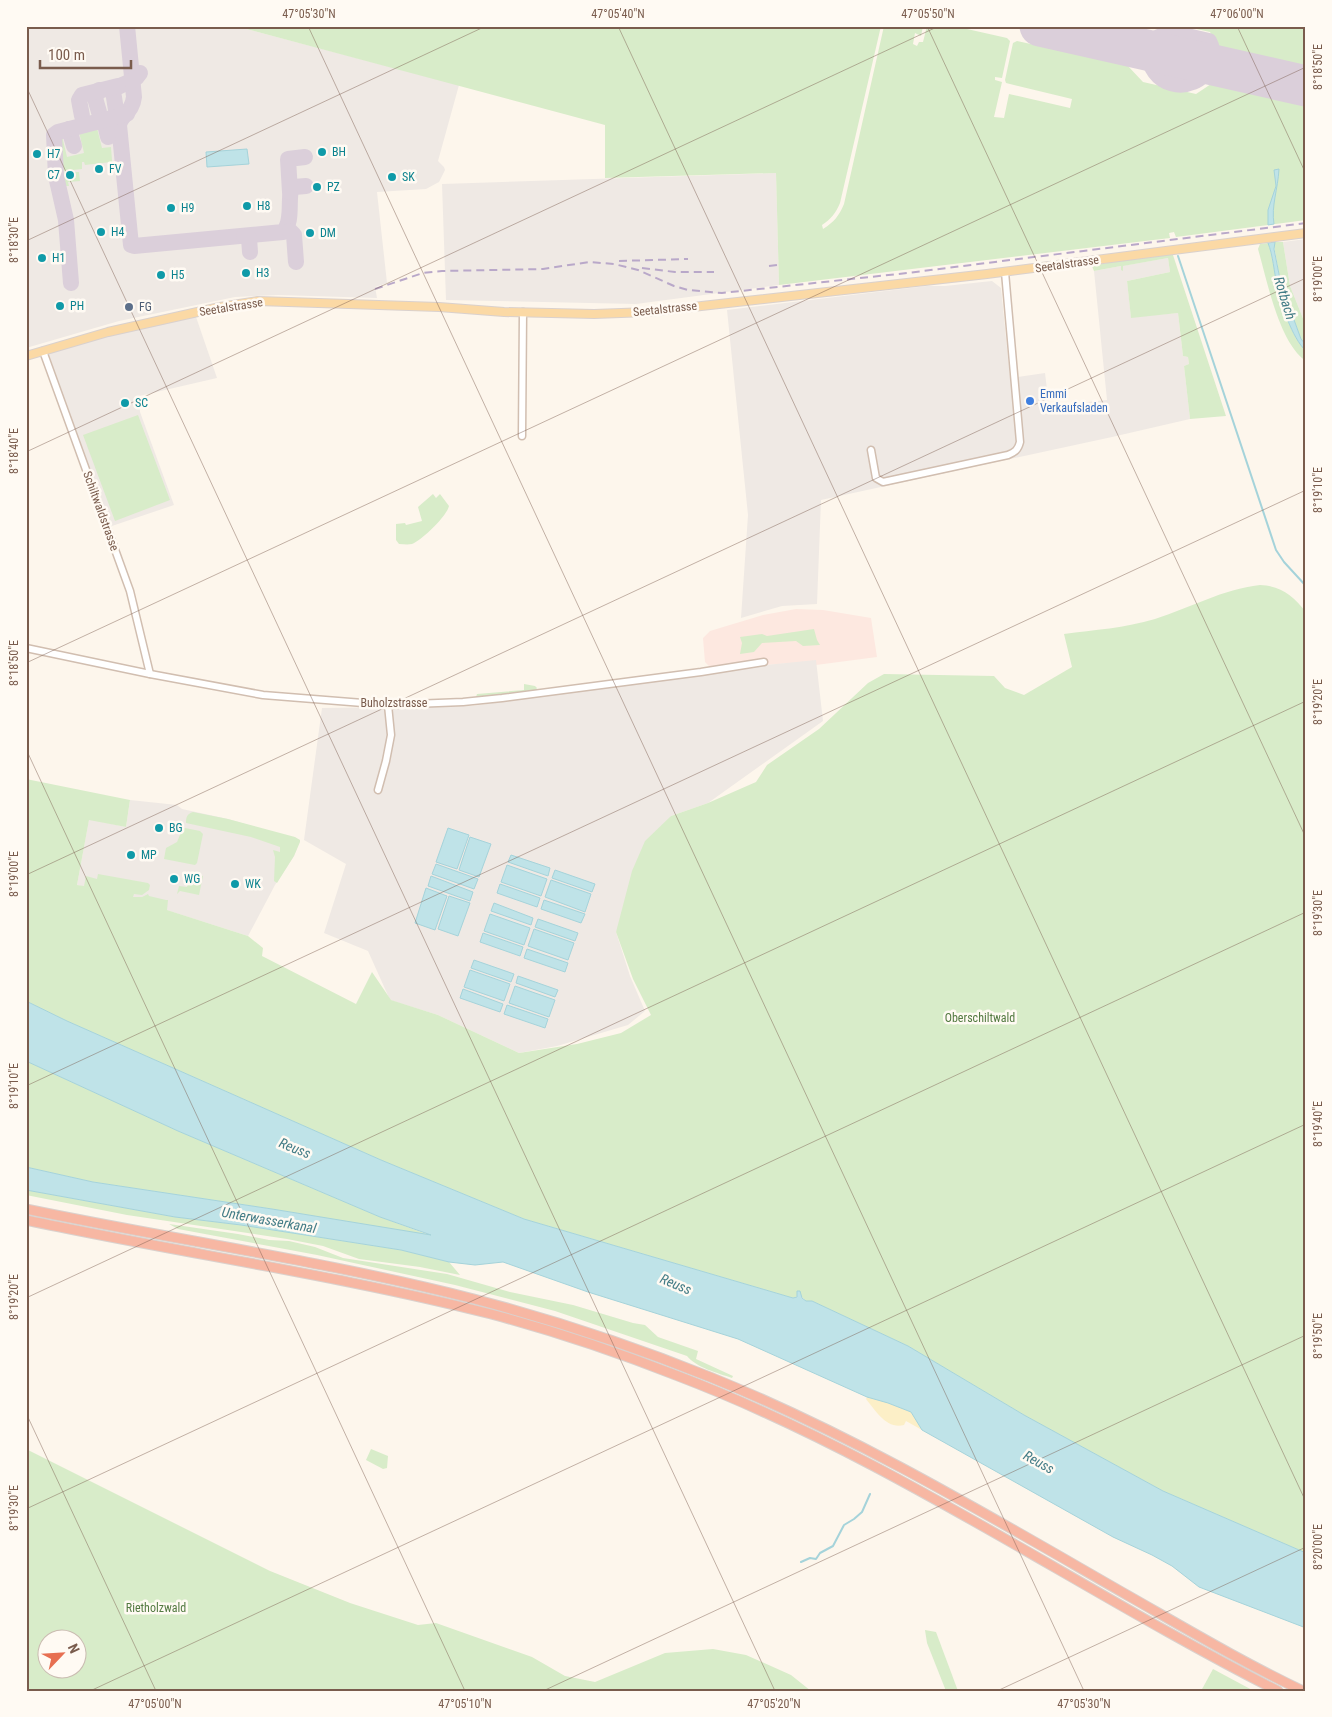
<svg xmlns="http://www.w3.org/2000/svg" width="1332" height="1717" font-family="'Roboto Condensed',sans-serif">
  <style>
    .commercial { fill: #fde8e0 }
    .industrial { fill: #efe9e4 }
    .green { fill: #d8ecc9; fill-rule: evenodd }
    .sand { fill: #fcefc7 }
    .water { fill: #bfe3e8; stroke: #a5d3da }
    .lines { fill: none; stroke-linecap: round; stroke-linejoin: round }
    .stream { stroke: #a5d3da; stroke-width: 2 }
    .taxiway { stroke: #dbcfda; stroke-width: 16 }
    .runway { stroke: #dbcfda; stroke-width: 41 }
    .minor-casing { stroke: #d1beb0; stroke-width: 9 }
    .major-casing { stroke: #dad1cd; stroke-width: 10 }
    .highway-casing { stroke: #dad1cd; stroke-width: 11 }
    .minor { stroke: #fff; stroke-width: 6 }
    .major { stroke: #fbd9a5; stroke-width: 8 }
    .highway { stroke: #f7b7a3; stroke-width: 9 }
    .rail { stroke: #b9a8c9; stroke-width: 2; stroke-dasharray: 8 5; stroke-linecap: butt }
    .ticks { fill: none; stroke: #7a5c4d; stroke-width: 1; stroke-opacity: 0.45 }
    .culture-dot { fill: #0f9aa8; stroke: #fffaf3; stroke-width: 2 }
    .service-dot { fill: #5c6f8a; stroke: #fffaf3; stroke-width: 2 }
    .shop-dot { fill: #3f7fe0; stroke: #fffaf3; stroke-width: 2 }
    .labels { text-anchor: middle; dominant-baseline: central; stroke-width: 5; stroke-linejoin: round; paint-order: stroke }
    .culture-label { font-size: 12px; fill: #0d838f; stroke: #fffaf3; text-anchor: start }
    .street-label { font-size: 12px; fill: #7a5c4d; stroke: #fffaf3 }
    .service-label { font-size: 12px; fill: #4e5e75; stroke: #fffaf3; text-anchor: start }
    .shop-label { font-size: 12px; fill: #366cbe; stroke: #fffaf3; text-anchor: start }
    .park-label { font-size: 12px; fill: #537a41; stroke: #fffaf3 }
    .water-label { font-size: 14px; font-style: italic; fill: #437c86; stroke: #fffaf3 }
    .neatline { fill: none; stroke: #7a5c4d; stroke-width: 2 }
    .ticks-label { font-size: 12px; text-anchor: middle; fill: #7a5c4d }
  </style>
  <rect width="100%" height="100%" fill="#fdf6ec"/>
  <path class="commercial" d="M796,609L823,610L871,618L877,657L816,665L815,661L766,665L763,659L710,667L705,662L703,638L710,631L763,615Z"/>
  <g class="industrial">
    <path d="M26,26H235L459,85L438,161L444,167L445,170L439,182L426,189L377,192L387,283L375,287L377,298L278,295L235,297L119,321L26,348Z"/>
    <path d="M776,173L779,285L636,304L446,300L442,184Z"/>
    <path d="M1306,239V326L1290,286L1283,242Z"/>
    <path d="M1168,258L1170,272L1127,281L1131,317L1178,313L1183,356L1188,357L1189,364L1184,366L1190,419L1112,437L821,500L817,604L782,606L741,618L748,515L727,310L927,286H945L992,281L1001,288L1010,378L1045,373L1049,406L1107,400L1094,271L1121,266L1123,270L1122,266Z"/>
    <path d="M195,314L217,378L139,396L140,412L174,505L109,527L73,426L48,352L125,329Z"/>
    <path d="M816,660L823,721L708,803L671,816L616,932L630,976L645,1011L628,1025L557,1046L519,1053L438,1015L390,1000L368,951L324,933L346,864L304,840L322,708L472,706L766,665Z"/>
    <path d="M130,800L177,805L182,809L228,819L300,840L294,856L275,885L248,936L132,899L77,885L89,819L126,827Z"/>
  </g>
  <g class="green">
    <path d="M235,26H881L840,203C836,213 831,219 822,225L823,229C834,222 839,216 844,204L884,26H923L921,36L915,33L913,44L917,46L919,42H923L927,26L967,29L1007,38L1010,41L1002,78L995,77V80L1002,82L994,117L1004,118L1009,94L1070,108L1072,99L1006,83L1005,80L1013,43L1017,41L1127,65L1143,82L1196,94L1211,84L1306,105V220L1176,237L1174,232L1169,233L1170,238L779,285L776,173L605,178V125Z"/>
    <path d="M1183,26H1306V68L1219,49L1210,32Z"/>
    <path d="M97,128L102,148L111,147L113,173L111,162L85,165L84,162H82V169L64,171L66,179L76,178L75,172H79L80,181L68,182L69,186H65L60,136H62L67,157L84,153L79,132Z"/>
    <path d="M1275,242H1283L1290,286L1306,326V345L1301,339L1281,284L1274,246Z"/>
    <path d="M1268,243C1273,255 1274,272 1277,285C1281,304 1292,338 1306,351V361C1279,343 1267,280 1258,249L1260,244Z"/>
    <path d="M1170,254L1173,255L1226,416L1190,419L1184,366L1189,364L1188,357L1183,356L1178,313L1131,318L1127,281L1170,272L1168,258L1123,266V271L1121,270V266L1094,271L1092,266L1131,258Z"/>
    <path d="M138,415L170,500L115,521L83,435Z"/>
    <path d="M433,494L436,498L440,494L449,506C447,516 421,541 412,544C407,545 403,544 399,544L396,540V524L405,523L406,525L422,521L418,507Z"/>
    <path d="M1260,585C1281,586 1293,596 1306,612V1553L1163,1491L1024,1415L908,1346L812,1301H806L800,1295L793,1298L524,1219L381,1160L67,1021L26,1001V779L130,800L126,827L89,820L77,885L84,886L86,876L97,879L98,874L148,883L150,885L149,890L142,895L134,894L133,897H142L148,894L149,896L166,900H168L167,910L248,936L263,948L262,956L356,1004L372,972L391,1000L438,1015L519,1053L577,1044L621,1033L651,1015L633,979L616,932L632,871L645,841L671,816L708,803L756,782L767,765L819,729L868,683L884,674L994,676L1005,688L1024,695L1072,667L1064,634C1094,630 1125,628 1155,619C1190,608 1223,589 1260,585Z"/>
    <path d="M814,629L817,640L820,645L803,646L796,641L762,643L754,652L740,654L742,643L740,637L762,634L767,636Z"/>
    <path d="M524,684L535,686L537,688L535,691L476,697L477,694L524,690Z"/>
    <path d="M193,812L228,819L295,837L300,840V842L294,856L277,883L274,881L275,857L273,850L280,852V847L251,837L186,823C186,817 187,814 193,812Z"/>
    <path d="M185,828L200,831L203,834L197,863L195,865L164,859L166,848L177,842L182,830Z"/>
    <path d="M190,873L203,876L199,895L180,891L177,894L179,886L187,887Z"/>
    <path d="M26,1061L178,1131L380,1217L432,1236L272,1209L93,1182L26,1167Z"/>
    <path d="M26,1190L175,1217L241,1225L401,1250L449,1262L460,1275L420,1267L359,1259L323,1246L287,1239L127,1215L26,1195Z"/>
    <path d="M169,1224L238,1234L269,1240L289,1241L315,1247L343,1258L447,1274L510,1292L573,1305L633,1323L645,1325L658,1337L698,1351L696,1359L733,1376L732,1378C718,1373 697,1368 687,1356L555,1311L455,1285L317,1255L178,1229Z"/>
    <path d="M26,1449L270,1571L350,1603L418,1625L436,1623L532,1657L565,1676L595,1682L665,1653L713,1649L746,1655L791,1675L811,1691H26ZM48,1640H78V1670H48Z"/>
    <path d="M371,1449L388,1456L387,1468L383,1469L366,1460Z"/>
    <path d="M925,1630L936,1632L958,1691H946L927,1643Z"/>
    <path d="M1213,1669L1254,1691H1201Z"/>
  </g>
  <path class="sand" d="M867,1397L888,1403L911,1412L922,1430L906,1421L904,1425C887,1430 875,1410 866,1399Z"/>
  <g class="water">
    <path d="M247,149L249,164L207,167L206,152Z"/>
    <path d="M1279,169C1278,189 1271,206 1274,224L1268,225V210L1276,186L1274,170Z"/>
    <path d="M1275,242L1274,249L1281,284L1301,339L1306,345V351C1292,338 1281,304 1277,285C1274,272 1273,255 1268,243Z"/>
    <path d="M448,828L469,835L457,869L436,862Z"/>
    <path d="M470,837L491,844L479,877L459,870Z"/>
    <path d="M511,855L550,868L548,876L508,862Z"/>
    <path d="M436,864L478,879L474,889L432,874Z"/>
    <path d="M507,865L547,879L541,896L501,882Z"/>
    <path d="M555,870L595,884L592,892L552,878Z"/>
    <path d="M431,876L473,892L470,901L428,886Z"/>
    <path d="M551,880L591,894L585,912L545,897Z"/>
    <path d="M500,884L540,898L537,907L497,893Z"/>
    <path d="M426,888L447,896L435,930L415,923Z"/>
    <path d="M449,896L470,903L458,936L438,929Z"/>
    <path d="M544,900L585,914L581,923L541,909Z"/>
    <path d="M494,903L533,918L531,925L491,911Z"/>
    <path d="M490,914L530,928L524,945L484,931Z"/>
    <path d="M538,919L578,933L575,941L535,927Z"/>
    <path d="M534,929L574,943L568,960L528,946Z"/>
    <path d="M483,933L523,947L520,956L480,942Z"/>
    <path d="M527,949L568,963L565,972L524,958Z"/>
    <path d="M474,960L514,974L511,982L471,968Z"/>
    <path d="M470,970L510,984L504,1001L464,987Z"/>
    <path d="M518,976L558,990L555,997L516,983Z"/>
    <path d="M515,986L555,1000L549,1017L509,1003Z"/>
    <path d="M463,989L503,1004L500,1012L460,998Z"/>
    <path d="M26,1001L67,1021L381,1160L524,1219L793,1298L797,1297V1291H800L802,1298L806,1301H812L908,1346L1024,1415L1163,1491L1306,1553V1628L1199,1587L1172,1566L1152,1555L1113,1537L922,1430L911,1412L888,1403L867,1397L738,1339L588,1292L503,1262L475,1265L449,1262L401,1250L241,1225L175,1217L26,1190V1167L93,1182L272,1209L431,1235L380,1217L178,1131L26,1061Z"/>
    <path d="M507,1005L548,1019L545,1028L504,1014Z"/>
  </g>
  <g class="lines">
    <g class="stream">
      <path d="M1178,256L1276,550L1284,562L1306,586"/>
      <path d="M801,1562L810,1558L816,1559L820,1553L833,1546L844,1525L854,1519L862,1512L870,1494"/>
    </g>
    <g class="taxiway">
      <path d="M127,26L134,97C132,113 122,113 119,125L131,245L134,246L283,232C293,223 288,202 291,190L294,187L306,186"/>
      <path d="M1074,26L1079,32L1088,37"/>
      <path d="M1132,47H1136L1170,32L1209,41C1213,48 1213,56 1211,63C1208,72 1201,79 1193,82C1179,88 1163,83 1155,72C1148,62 1147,53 1136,48"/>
      <path d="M99,90L95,98L99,112"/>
      <path d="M116,110L113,91C120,82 133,85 140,73"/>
      <path d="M82,116L79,100L82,95L118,86"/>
      <path d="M104,120L108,137"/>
      <path d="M69,129L74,146"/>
      <path d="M290,192L288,159L305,157"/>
      <path d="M290,231L294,235L296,262"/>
      <path d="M244,236L249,238L250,252"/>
      <path d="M71,283L66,220L56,176L54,135L58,132L127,114"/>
    </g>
    <path class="runway" d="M1040,26L1306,86"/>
    <defs>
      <g id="minor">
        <path d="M43,351L130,591L150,674"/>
        <path d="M522,436L523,312"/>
        <path d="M871,450L876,478L883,482L1008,455C1015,452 1018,450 1020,442L1005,272"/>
        <path d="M26,648L150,674L263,695L388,705L463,702L502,698L701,672L764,662"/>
        <path d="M378,790L386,761L391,735L388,705"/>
      </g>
      <path id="major" d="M26,356L108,332L220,307L258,301L439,307L504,312L594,314L648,312L987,274L1306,233"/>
      <g id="highway">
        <path d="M26,1209C175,1240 326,1261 474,1299C554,1320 633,1346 710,1377C856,1436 991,1517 1127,1595C1185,1628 1242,1662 1303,1691"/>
        <path d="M26,1220C181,1253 338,1275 491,1314C555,1331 617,1352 678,1376C890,1457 1077,1589 1278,1691"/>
      </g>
    </defs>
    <use href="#minor" class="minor-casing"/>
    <use href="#major" class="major-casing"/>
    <use href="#highway" class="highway-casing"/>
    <use href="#minor" class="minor"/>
    <use href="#major" class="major"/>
    <use href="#highway" class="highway"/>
    <g class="rail">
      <path d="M619,261L688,259"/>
      <path d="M769,266L778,265"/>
      <path d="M642,268L675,272H714"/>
      <path d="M375,289L423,273L442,271L543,269L589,262L614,264L638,270L674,286L688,290L722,293L907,273L1306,223"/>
    </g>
  </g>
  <path class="ticks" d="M308,26L1084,1691M618,26L1306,1502M927,26L1306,838M1237,26L1306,174M26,29L33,26M26,86L775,1691M26,241L486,26M26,452L939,26M26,663L1306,67M26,749L465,1691M26,875L1306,278M26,1086L1306,490M26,1298L1306,701M26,1413L156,1691M26,1509L1306,912M90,1691L1306,1124M543,1691L1306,1335M997,1691L1306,1547"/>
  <g class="culture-dot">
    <circle cx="322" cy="152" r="5"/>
    <circle cx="37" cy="154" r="5"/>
    <circle cx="99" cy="169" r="5"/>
    <circle cx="70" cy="175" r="5"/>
    <circle cx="392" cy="177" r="5"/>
    <circle cx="317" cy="187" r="5"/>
    <circle cx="247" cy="206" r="5"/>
    <circle cx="171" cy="208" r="5"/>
    <circle cx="101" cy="232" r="5"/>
    <circle cx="310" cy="233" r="5"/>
    <circle cx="42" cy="258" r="5"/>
    <circle cx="246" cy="273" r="5"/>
    <circle cx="161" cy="275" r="5"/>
    <circle cx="60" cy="306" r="5"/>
    <circle cx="125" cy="403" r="5"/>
    <circle cx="159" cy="828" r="5"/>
    <circle cx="131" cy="855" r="5"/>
    <circle cx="174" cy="879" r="5"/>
    <circle cx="235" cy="884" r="5"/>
  </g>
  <circle class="service-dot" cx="129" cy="307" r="5"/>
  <circle class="shop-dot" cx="1030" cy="401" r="5"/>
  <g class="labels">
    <g class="culture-label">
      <text x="332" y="152">BH</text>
      <text x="47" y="154">H7</text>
      <text x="109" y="169">FV</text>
      <text x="60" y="175" text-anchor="end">C7</text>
      <text x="402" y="177">SK</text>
      <text x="327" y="187">PZ</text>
      <text x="257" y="206">H8</text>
      <text x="181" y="208">H9</text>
      <text x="111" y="232">H4</text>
      <text x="320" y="233">DM</text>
      <text x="52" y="258">H1</text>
      <text x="256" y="273">H3</text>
      <text x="171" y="275">H5</text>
      <text x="70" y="306">PH</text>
      <text x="135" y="403">SC</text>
      <text x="169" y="828">BG</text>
      <text x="141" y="855">MP</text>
      <text x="184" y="879">WG</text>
      <text x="245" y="884">WK</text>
    </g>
    <g class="street-label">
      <text transform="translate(1067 264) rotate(-8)">Seetalstrasse</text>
      <text transform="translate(231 307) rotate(-9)">Seetalstrasse</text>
      <text transform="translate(665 309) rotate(-6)">Seetalstrasse</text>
      <text transform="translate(101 511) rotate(70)">Schiltwaldstrasse</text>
      <text x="394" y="703">Buholzstrasse</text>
    </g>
    <g class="service-label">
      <text x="139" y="307">FG</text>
    </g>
    <g class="shop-label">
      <text x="1040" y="394">Emmi<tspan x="1040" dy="14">Verkaufsladen</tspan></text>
    </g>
    <g class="park-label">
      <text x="980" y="1018">Oberschiltwald</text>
      <text x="156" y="1608">Rietholzwald</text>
    </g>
    <g class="water-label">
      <text transform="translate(1285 298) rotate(73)">Rotbach</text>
      <text transform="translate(295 1148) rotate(22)">Reuss</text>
      <text transform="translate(269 1220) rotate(10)">Unterwasserkanal</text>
      <text transform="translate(676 1284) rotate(23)">Reuss</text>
      <text transform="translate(1039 1462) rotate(29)">Reuss</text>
    </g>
  </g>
  <rect width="1332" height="1717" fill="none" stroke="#fffaf3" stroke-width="55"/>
  <g transform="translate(62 1654) rotate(65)"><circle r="24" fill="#fffaf3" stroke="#cabbb1"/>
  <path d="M0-4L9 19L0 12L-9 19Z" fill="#e76f51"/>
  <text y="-8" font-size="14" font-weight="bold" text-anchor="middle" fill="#7a5c4d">N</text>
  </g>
  <path d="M40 60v8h91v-8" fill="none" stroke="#7a5c4d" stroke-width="2.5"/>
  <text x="48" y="60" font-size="15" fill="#7a5c4d" stroke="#fffaf3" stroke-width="4" paint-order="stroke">100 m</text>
  <rect x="28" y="28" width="1276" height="1662" class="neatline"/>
  <g class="ticks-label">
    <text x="309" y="18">47°05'30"N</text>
    <text x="618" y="18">47°05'40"N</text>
    <text x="928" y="18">47°05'50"N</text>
    <text x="1237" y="18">47°06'00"N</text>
    <text transform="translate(1318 67) rotate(-90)" y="4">8°18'50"E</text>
    <text transform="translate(14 240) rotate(-90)" y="4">8°18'30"E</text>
    <text transform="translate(1318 279) rotate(-90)" y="4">8°19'00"E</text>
    <text transform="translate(14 451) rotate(-90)" y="4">8°18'40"E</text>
    <text transform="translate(1318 490) rotate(-90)" y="4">8°19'10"E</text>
    <text transform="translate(14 663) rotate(-90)" y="4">8°18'50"E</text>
    <text transform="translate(1318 702) rotate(-90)" y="4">8°19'20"E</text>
    <text transform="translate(14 874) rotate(-90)" y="4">8°19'00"E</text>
    <text transform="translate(1318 913) rotate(-90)" y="4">8°19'30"E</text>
    <text transform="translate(14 1086) rotate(-90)" y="4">8°19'10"E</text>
    <text transform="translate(1318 1124) rotate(-90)" y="4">8°19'40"E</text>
    <text transform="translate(14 1297) rotate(-90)" y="4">8°19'20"E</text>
    <text transform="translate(1318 1336) rotate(-90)" y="4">8°19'50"E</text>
    <text transform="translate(14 1508) rotate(-90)" y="4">8°19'30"E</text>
    <text transform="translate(1318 1547) rotate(-90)" y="4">8°20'00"E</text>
    <text x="155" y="1708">47°05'00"N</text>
    <text x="465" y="1708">47°05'10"N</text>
    <text x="774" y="1708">47°05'20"N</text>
    <text x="1084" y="1708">47°05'30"N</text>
  </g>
</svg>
